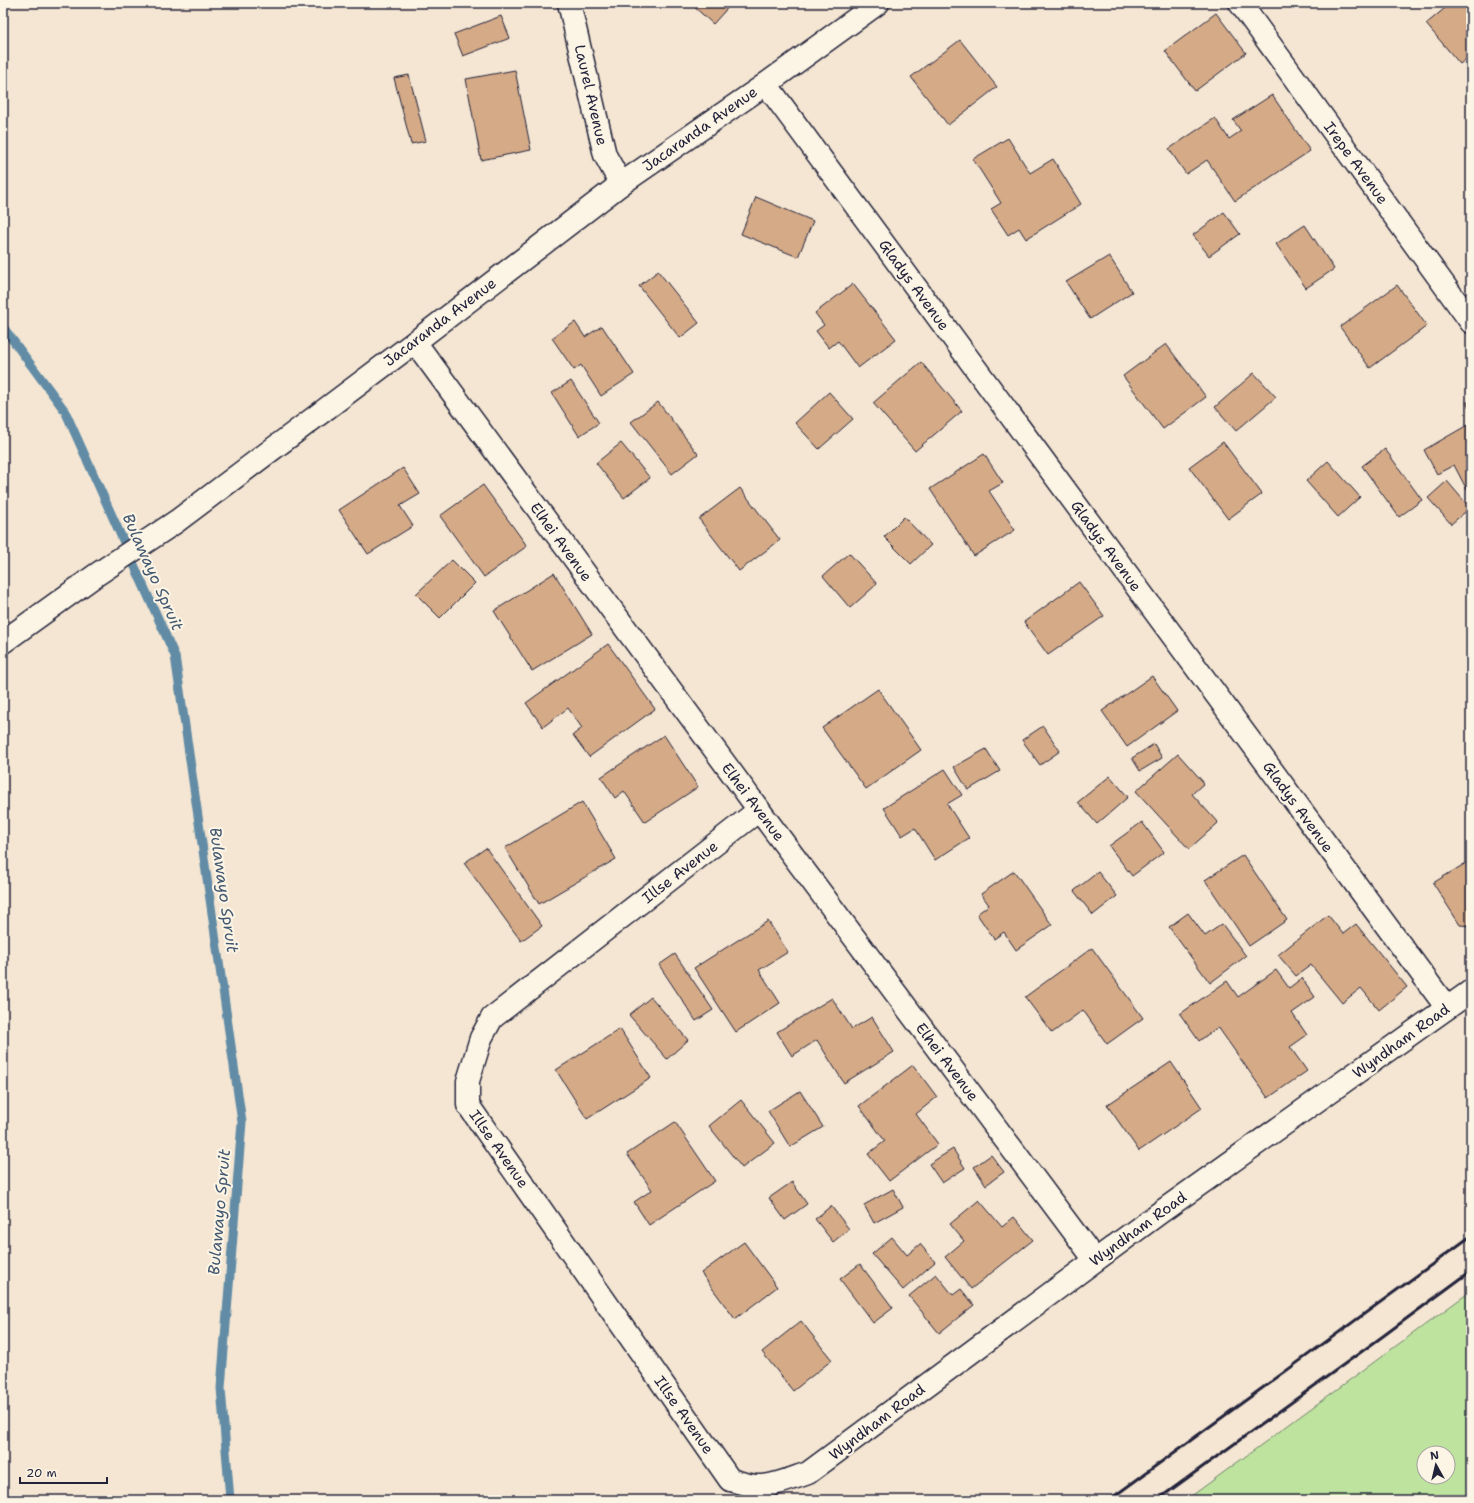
<svg xmlns="http://www.w3.org/2000/svg" width="1474" height="1503" font-family="'Shantell Sans',sans-serif">
  <style>
    .green { fill: #bde39e; stroke: #70826c; fill-rule: evenodd }
    .lines { fill: none; stroke-linecap: round; stroke-linejoin: round }
    .stream { stroke: #628ca6; stroke-width: 9 }
    .building { fill: #d5aa87; stroke: #22223b }
    .street-casing { stroke: #22223b; stroke-width: 25 }
    .street { stroke: #fcf5e5; stroke-width: 22 }
    .rail { stroke: #22223b; stroke-width: 3 }
    .labels { text-anchor: middle; dominant-baseline: central; stroke-width: 4; stroke-linejoin: round; paint-order: stroke }
    .street-label { font-size: 15px; fill: #22223b; stroke: #fcf5e5 }
    .water-label { font-size: 16px; font-style: italic; fill: #425770; stroke: #fcf5e5 }
  </style>
  <rect width="100%" height="100%" fill="#f4e6d2"/>
  <filter id="ink" filterUnits="userSpaceOnUse"><feTurbulence type="fractalNoise" baseFrequency=".025" numOctaves="2"/><feDisplacementMap in="SourceGraphic" scale="8" xChannelSelector="R" yChannelSelector="G"/><feConvolveMatrix kernelMatrix="1 2 1 2 8 2 1 2 1" color-interpolation-filters="sRGB"/></filter>
  <g filter="url(#ink)">
    <path class="green" d="M1471,1291V1500H1186ZM1424,1453H1448V1477H1424Z"/>
    <g class="lines">
      <path class="stream" d="M3,327L65,411L175,656L242,1122L221,1388L230,1500"/>
    </g>
    <g class="building">
      <path d="M690,3H732L713,24Z"/>
      <path d="M1451,3H1471V55L1460,64L1426,24Z"/>
      <path d="M1216,13L1246,53L1195,91L1165,51Z"/>
      <path d="M501,16L510,38L463,56L454,34Z"/>
      <path d="M960,40L997,87L948,125L911,77Z"/>
      <path d="M515,70L531,150L481,160L466,79Z"/>
      <path d="M409,75L426,141L411,144L394,78Z"/>
      <path d="M1272,95L1310,151L1235,201L1207,160L1186,174L1169,149L1215,118L1229,139L1241,131L1233,120Z"/>
      <path d="M1008,138L1030,173L1053,159L1081,204L1026,239L1019,228L1008,235L991,209L1001,203L973,159Z"/>
      <path d="M756,197L813,221L798,257L741,234Z"/>
      <path d="M1224,212L1240,234L1209,256L1193,235Z"/>
      <path d="M1305,225L1334,269L1306,288L1276,244Z"/>
      <path d="M1109,256L1132,292L1090,319L1066,282Z"/>
      <path d="M658,271L699,323L680,338L639,286Z"/>
      <path d="M853,284L896,339L858,368L838,341L829,348L816,331L824,325L815,313Z"/>
      <path d="M1397,285L1427,326L1370,368L1340,327Z"/>
      <path d="M575,322L585,337L602,326L634,374L601,396L581,365L574,370L552,338Z"/>
      <path d="M1166,344L1206,397L1163,429L1123,376Z"/>
      <path d="M921,362L962,411L915,451L873,403Z"/>
      <path d="M1254,373L1276,397L1236,431L1215,407Z"/>
      <path d="M571,381L599,423L579,436L552,393Z"/>
      <path d="M829,392L853,419L819,449L795,423Z"/>
      <path d="M1471,400V411L1466,403Z"/>
      <path d="M658,402L698,454L672,474L631,422Z"/>
      <path d="M1471,423V487L1467,490L1454,465L1437,474L1424,450Z"/>
      <path d="M1223,442L1262,494L1228,519L1189,467Z"/>
      <path d="M621,443L650,478L624,498L596,463Z"/>
      <path d="M1385,449L1422,500L1399,517L1362,466Z"/>
      <path d="M984,454L1003,483L989,491L1015,530L974,556L930,489Z"/>
      <path d="M1328,461L1360,497L1338,517L1306,481Z"/>
      <path d="M403,468L420,494L400,506L413,526L368,554L339,510Z"/>
      <path d="M1447,481L1470,508L1451,524L1428,498Z"/>
      <path d="M483,485L527,546L484,577L440,516Z"/>
      <path d="M740,488L780,540L739,571L699,519Z"/>
      <path d="M904,517L931,545L911,564L884,537Z"/>
      <path d="M849,553L877,584L850,608L823,576Z"/>
      <path d="M452,560L475,583L440,618L416,594Z"/>
      <path d="M554,573L592,634L532,671L494,611Z"/>
      <path d="M1079,582L1104,616L1048,655L1024,622Z"/>
      <path d="M608,644L655,709L589,757L573,735L582,728L568,708L543,727L526,703Z"/>
      <path d="M1152,676L1177,711L1127,747L1102,711Z"/>
      <path d="M878,689L921,750L866,789L822,728Z"/>
      <path d="M1043,726L1060,751L1040,765L1022,740Z"/>
      <path d="M664,735L698,787L645,822L624,791L615,798L601,777Z"/>
      <path d="M1154,744L1162,758L1140,771L1132,758Z"/>
      <path d="M986,749L1000,771L968,790L954,767Z"/>
      <path d="M1178,754L1204,783L1192,794L1218,823L1189,849L1136,791Z"/>
      <path d="M945,769L962,795L947,804L969,838L935,860L915,828L902,836L884,808Z"/>
      <path d="M1110,776L1128,797L1097,824L1078,802Z"/>
      <path d="M582,802L616,859L539,904L505,848Z"/>
      <path d="M1142,822L1164,852L1132,876L1109,846Z"/>
      <path d="M486,848L542,926L521,941L464,863Z"/>
      <path d="M1243,855L1287,920L1249,946L1205,880Z"/>
      <path d="M1471,860V926L1460,925L1433,883Z"/>
      <path d="M1014,871L1052,925L1016,950L1004,932L994,939L977,914L989,905L981,894Z"/>
      <path d="M1098,872L1117,896L1093,915L1074,891Z"/>
      <path d="M1188,913L1205,936L1222,924L1246,956L1210,983L1169,927Z"/>
      <path d="M1328,915L1343,934L1356,924L1407,987L1379,1010L1361,988L1342,1003L1311,965L1296,976L1278,955Z"/>
      <path d="M768,921L788,952L759,970L780,1003L736,1032L694,968Z"/>
      <path d="M1092,948L1143,1018L1107,1044L1083,1010L1052,1033L1025,997Z"/>
      <path d="M675,954L713,1010L696,1021L659,965Z"/>
      <path d="M1276,970L1289,988L1302,978L1315,997L1292,1013L1307,1035L1290,1047L1307,1071L1268,1098L1218,1027L1199,1041L1180,1014L1227,981L1238,997Z"/>
      <path d="M651,997L688,1040L667,1059L629,1015Z"/>
      <path d="M832,998L852,1029L872,1017L894,1052L844,1083L817,1040L792,1056L777,1032Z"/>
      <path d="M620,1029L651,1078L587,1119L556,1070Z"/>
      <path d="M1171,1062L1202,1108L1139,1151L1107,1105Z"/>
      <path d="M913,1065L937,1097L916,1114L938,1144L889,1181L868,1154L885,1141L859,1106Z"/>
      <path d="M800,1091L823,1127L790,1147L768,1111Z"/>
      <path d="M741,1100L775,1143L742,1168L709,1126Z"/>
      <path d="M675,1122L715,1181L649,1225L634,1202L652,1190L627,1154Z"/>
      <path d="M953,1149L965,1168L942,1183L929,1164Z"/>
      <path d="M991,1155L1004,1172L986,1185L974,1167Z"/>
      <path d="M792,1182L807,1204L785,1220L769,1198Z"/>
      <path d="M893,1189L903,1207L874,1223L864,1205Z"/>
      <path d="M979,1200L1002,1227L1014,1217L1033,1240L971,1289L945,1257L964,1241L950,1224Z"/>
      <path d="M831,1206L849,1229L833,1242L815,1219Z"/>
      <path d="M892,1237L907,1255L920,1244L935,1262L903,1290L872,1254Z"/>
      <path d="M744,1242L777,1287L735,1319L701,1273Z"/>
      <path d="M860,1264L893,1308L873,1323L840,1279Z"/>
      <path d="M936,1274L953,1295L961,1289L974,1305L939,1333L909,1296Z"/>
      <path d="M801,1321L832,1360L793,1391L762,1352Z"/>
    </g>
    <g class="lines">
      <defs>
        <g id="street">
          <path d="M569,3L605,155L621,184"/>
          <path d="M1240,3L1471,322"/>
          <path d="M766,84L1447,1008"/>
          <path d="M415,342L759,810L1095,1260"/>
          <path d="M3,642L96,575L177,521L415,342L621,184L766,84L878,3"/>
          <path d="M759,810L492,1018L481,1038L468,1081V1105L730,1480C740,1482 751,1487 762,1486C777,1485 793,1478 808,1473L1158,1214L1471,991"/>
        </g>
      </defs>
      <use href="#street" class="street-casing"/>
      <use href="#street" class="street"/>
      <g class="rail">
        <path d="M1109,1500L1471,1236"/>
        <path d="M1157,1500L1379,1339L1471,1271"/>
      </g>
    </g>
  </g>
  <g class="labels">
    <g class="street-label">
      <text transform="translate(591 95) rotate(77)">Laurel Avenue</text>
      <text transform="translate(700 129) rotate(-35)">Jacaranda Avenue</text>
      <text transform="translate(1356 163) rotate(54)">Irepe Avenue</text>
      <text transform="translate(914 285) rotate(54)">Gladys Avenue</text>
      <text transform="translate(440 322) rotate(-37)">Jacaranda Avenue</text>
      <text transform="translate(561 542) rotate(54)">Elhei Avenue</text>
      <text transform="translate(1106 546) rotate(54)">Gladys Avenue</text>
      <text transform="translate(753 802) rotate(53)">Elhei Avenue</text>
      <text transform="translate(1298 807) rotate(54)">Gladys Avenue</text>
      <text transform="translate(680 872) rotate(-38)">Illse Avenue</text>
      <text transform="translate(1401 1041) rotate(-36)">Wyndham Road</text>
      <text transform="translate(947 1062) rotate(53)">Elhei Avenue</text>
      <text transform="translate(499 1149) rotate(55)">Illse Avenue</text>
      <text transform="translate(1138 1229) rotate(-36)">Wyndham Road</text>
      <text transform="translate(684 1415) rotate(55)">Illse Avenue</text>
      <text transform="translate(877 1422) rotate(-37)">Wyndham Road</text>
    </g>
    <g class="water-label">
      <text transform="translate(153 572) rotate(66)">Bulawayo Spruit</text>
      <text transform="translate(224 890) rotate(82)">Bulawayo Spruit</text>
      <text transform="translate(219 1212) rotate(-85)">Bulawayo Spruit</text>
    </g>
  </g>
  <rect width="1474" height="1503" fill="none" stroke="#fcf5e5" stroke-width="16"/>
  <rect x="8" y="8" width="1458" height="1487" fill="none" stroke="#22223b" stroke-width="1.5" filter="url(#ink)"/>
  <g transform="translate(1436 1465) rotate(352)"><circle r="19" fill="#fcf5e5" stroke="#a5a1a1"/>
  <path d="M0-3L7 15L0 10L-7 15Z" fill="#22223b"/>
  <text y="-6" font-size="11" font-weight="bold" text-anchor="middle" fill="#22223b">N</text>
  </g>
  <path d="M20 1477v6h87v-6" fill="none" stroke="#22223b" stroke-width="2"/>
  <text x="26" y="1477" font-size="12" fill="#22223b" stroke="#fcf5e5" stroke-width="3" paint-order="stroke">20 m</text>
</svg>
